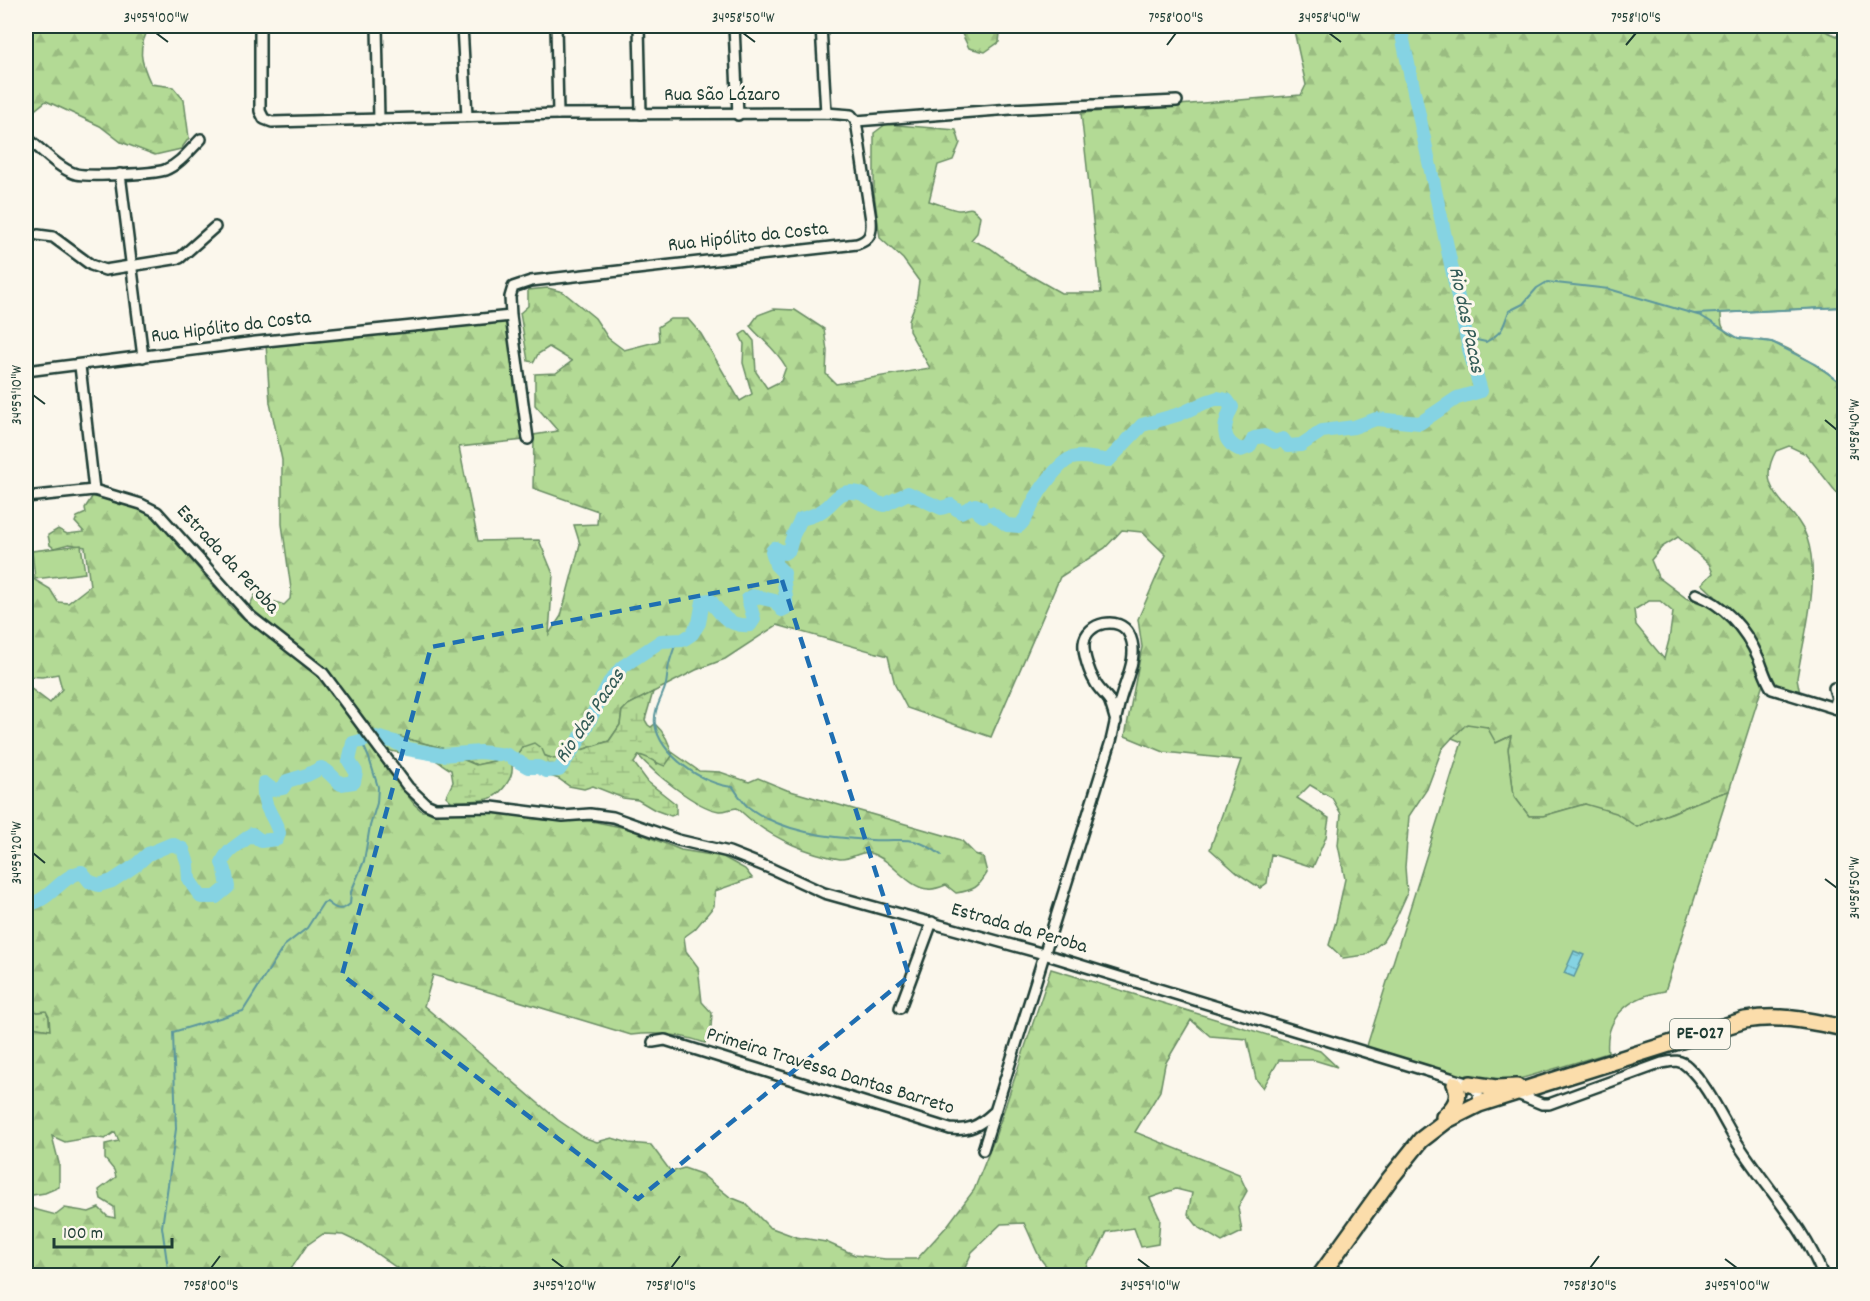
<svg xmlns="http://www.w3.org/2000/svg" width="1870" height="1301" font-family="Dekko,sans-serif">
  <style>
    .grass { fill: url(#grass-dots); stroke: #698c64; stroke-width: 1.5 }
    .forest { fill: url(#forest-firs); stroke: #698c64; stroke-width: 1.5; fill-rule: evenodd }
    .wetland { fill: url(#wetland-marsh); stroke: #698c64; stroke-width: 1.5 }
    .garden { fill: #b3da95; stroke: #698c64; stroke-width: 1.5 }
    .water { fill: url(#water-waves); stroke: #5c979d; stroke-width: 1.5 }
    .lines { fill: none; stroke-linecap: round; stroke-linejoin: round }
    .stream { stroke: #5c979d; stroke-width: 2 }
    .river { stroke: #85d3e3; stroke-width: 14 }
    .street-casing { stroke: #1f3d34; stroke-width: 14 }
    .primary-casing { stroke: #1f3d34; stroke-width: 20 }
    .street { stroke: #fbf7ec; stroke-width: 9 }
    .primary { stroke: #fbddab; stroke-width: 15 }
    .marked { fill: none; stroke: #1f6fb2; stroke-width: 4.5; stroke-dasharray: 12 8; stroke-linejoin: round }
    .ticks { fill: none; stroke: #1f3d34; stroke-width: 2 }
    .labels { text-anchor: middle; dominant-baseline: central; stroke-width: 6; stroke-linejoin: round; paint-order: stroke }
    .shield { fill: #fbf7ec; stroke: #61756b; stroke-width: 1.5 }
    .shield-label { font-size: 18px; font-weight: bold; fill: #1f3d34 }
    .street-label { font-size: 20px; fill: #1f3d34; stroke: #fbf7ec }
    .water-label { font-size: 21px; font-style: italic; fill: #335b57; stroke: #fbf7ec }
    .neatline { fill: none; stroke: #1f3d34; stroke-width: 2 }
    .ticks-label { font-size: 15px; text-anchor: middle; fill: #1f3d34 }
  </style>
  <defs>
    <pattern id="grass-dots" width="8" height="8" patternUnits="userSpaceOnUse" patternTransform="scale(1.5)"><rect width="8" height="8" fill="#b3da95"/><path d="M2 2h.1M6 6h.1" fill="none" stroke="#9abc81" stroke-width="1.8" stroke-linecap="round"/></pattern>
    <pattern id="forest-firs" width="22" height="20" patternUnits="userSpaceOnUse" patternTransform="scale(1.5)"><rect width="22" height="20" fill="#b3da95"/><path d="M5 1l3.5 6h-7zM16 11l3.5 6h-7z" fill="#9abc81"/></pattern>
    <pattern id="wetland-marsh" width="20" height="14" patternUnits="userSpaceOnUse" patternTransform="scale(1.5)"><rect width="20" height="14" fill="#b3da95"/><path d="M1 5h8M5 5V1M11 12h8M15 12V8" fill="none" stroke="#9abc81"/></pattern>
    <pattern id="water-waves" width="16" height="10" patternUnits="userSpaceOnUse" patternTransform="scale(1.5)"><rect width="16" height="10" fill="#85d3e3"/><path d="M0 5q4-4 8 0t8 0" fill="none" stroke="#72b6c3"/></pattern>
  </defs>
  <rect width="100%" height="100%" fill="#fbf7ec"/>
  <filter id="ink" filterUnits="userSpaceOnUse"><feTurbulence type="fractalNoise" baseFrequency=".0167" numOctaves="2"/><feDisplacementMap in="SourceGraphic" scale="12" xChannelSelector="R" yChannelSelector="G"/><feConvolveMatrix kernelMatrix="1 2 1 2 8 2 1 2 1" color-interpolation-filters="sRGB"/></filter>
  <g filter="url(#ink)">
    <path class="grass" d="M26,1008L38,1012L46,1010L49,1017L50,1031L26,1026Z"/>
    <g class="forest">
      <path d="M26,26H150C137,48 140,61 151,84L173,87L184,100L189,138L181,149L155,155L121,142L100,126L46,101L26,117Z"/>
      <path d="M912,26H1001L999,42L985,52L969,48L959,28C941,38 930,34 912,26Z"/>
      <path d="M1293,26H1818V28L1844,39V307L1721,313C1721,322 1721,329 1729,334C1741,342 1757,338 1771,342C1792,348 1826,371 1844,385V502L1806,454L1789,446L1776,451C1752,494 1796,504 1807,538C1821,580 1804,635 1797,678L1800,694L1798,702L1770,693L1763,684L1729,791C1712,796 1697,802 1681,809C1666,816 1651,819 1637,827L1585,804L1543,816H1529L1514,796L1508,749L1510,736L1496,743L1453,737L1442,749L1427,789L1409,816L1405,867L1407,894L1394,923L1383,941L1366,955L1343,958L1329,945L1336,921L1345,879L1338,845L1341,814L1332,798L1310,785L1297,798L1329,818L1326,837L1313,867L1271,854L1267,883L1260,888L1237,873L1210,849L1241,760L1164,752L1125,736L1142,647L1138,619L1166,555L1142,532L1122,530L1105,548L1060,577L991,737L907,708L895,685L888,656L777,625L725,659L696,670L628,705L622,711L620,725L609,741L554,759L522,747L517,755L477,765L457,757L442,748L400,737L361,733L414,804L422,811L490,812L545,820L591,821L626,828L681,850L723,857L745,869L752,878L715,891L714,906L695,929L684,937L686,951L698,967L702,1002L712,1013L711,1027L705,1043C680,1034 657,1032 631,1035L433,975L424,1006L558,1120L583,1137L597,1142L612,1138L629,1143L651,1145L671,1172L684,1168L701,1174L730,1197L745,1203L769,1227L796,1237L826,1242L855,1255L885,1259H917L947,1226L974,1190L994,1140L1051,969L1320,1051L1337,1067L1314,1060H1279L1263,1088L1256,1079L1247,1039L1210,1036L1191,1020L1165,1064L1160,1091L1135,1132L1239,1174L1247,1191L1238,1207L1242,1232L1222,1242L1199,1228L1188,1214L1192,1193L1176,1189L1150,1198L1160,1219L1158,1244L1141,1247L1134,1228L1107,1232L1095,1256L1088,1261L1085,1270C1039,1281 1041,1256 1024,1223L1001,1224L972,1252L962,1275L502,1276L494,1267L479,1268L469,1275H407L364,1245L343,1235L323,1234L307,1245L287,1275H26V1207L56,1215L65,1208L89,1212L99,1208L107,1216L115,1218L114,1207L101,1199L99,1190L116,1177L114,1170L105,1159V1144L119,1141L115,1132L105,1139L93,1137L65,1142L52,1136L59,1163V1187L45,1193L26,1196V1026L50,1030L49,1017L46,1011L38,1012L26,1008V685L50,703L62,689L58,674L42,677L26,676V577H30L50,589L58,602L68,603L90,586L85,547L69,544L54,548L50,545L48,535L58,529L67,534L84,532L75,522L77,517L86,513L85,508L92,497C114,495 142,506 158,521L232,608L243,618L255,595L284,605L290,599L291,589L282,524V460L270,403L266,344L509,319L524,440L459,447L478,541L539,540L553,574L549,634L561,616L580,544L574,525L597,524L598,511L533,488L534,435L558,431L535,405V374L556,373L572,361L549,347L538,354L534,362L528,361L520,313L528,306V290L548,288L563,292L595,318L608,338L624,350L659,341L658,327L670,319H688L701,334L740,401L752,394L743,363L744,344L740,335L746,331L754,341L756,372L767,388L781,381L786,367C776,349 764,342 750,326L758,315L774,309L795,310L824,329L827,351L826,374L836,384L930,368L909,331V320L916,302L919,281L903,259L880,238L874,193V133L886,124L956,130L960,143L953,160L938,165L929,201C937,203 953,210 958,210C970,211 968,202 980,216L977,233L971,240L990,248L1022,271L1061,293H1101L1081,113L1301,95L1306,85ZM1678,537L1709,564L1713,573L1702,584L1715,596L1709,606L1686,598L1658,577L1651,560L1662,547ZM1649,601H1660L1673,612L1669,640L1664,659L1636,625L1634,610Z"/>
      <path d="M672,752L699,771L720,772L749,782L758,778L787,790L961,840L975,854L983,857L987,873C978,888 974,890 956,893L946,885C941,887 934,890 928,889C906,887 892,859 870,853C861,850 851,860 840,859C809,854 775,839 751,820C746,816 742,812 737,808C731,808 725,812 719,811C696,808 653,772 638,755L649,757L657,764L672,756Z"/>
    </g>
    <path class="wetland" d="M653,692L645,720L648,725L651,727L655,724C665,733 670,743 672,756L665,766C655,763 649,757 639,755L634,763L648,782L676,804V814L671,816L655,810L638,800L623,798L593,786L584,789L569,786L559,779L516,765L512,766C514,777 502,793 491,798C481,802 463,800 452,802L446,796L453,782L451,770C444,766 437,760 430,757C408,749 386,761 375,734L400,737L442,748L457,757L476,765L517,756L522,747L534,743L542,749L545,756L554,759L609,741L620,725L622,711L628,705Z"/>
    <g class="garden">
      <path d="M81,545L85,573L35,579L32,551Z"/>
      <path d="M1467,724L1487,727L1496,743L1511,736L1508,749L1514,796L1529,816H1543L1585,804L1616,813L1637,827C1651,819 1666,816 1681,809C1697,802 1712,796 1729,791L1665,991C1631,996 1604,1016 1608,1053L1506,1083L1481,1081L1366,1049L1462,742L1452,738Z"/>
    </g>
    <path class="water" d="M1574,951L1584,955L1574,977L1564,973Z"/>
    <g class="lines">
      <g class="stream">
        <path d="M1695,314L1844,307"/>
        <path d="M1467,338L1486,342C1504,331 1502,329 1509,311L1523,304L1537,288L1547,282L1609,289L1701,316L1738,338L1772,342L1817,365L1844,385"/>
        <path d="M677,639C674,650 669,660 668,670C667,675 667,680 666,684C663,697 653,709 655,724C660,755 703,785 733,787C737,793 742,801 747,806C780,832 830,838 871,840C903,842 912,833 941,855"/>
        <path d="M169,1276L162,1227L176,1129L173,1032L243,1011L284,946L307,928L323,903L327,902C335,909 341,912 350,904L351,892L364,861L370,826L377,803L378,787L369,758L361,740"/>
      </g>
      <path class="river" d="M26,904C48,904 60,876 82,872L90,882L99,885L112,881L136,865L148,854L172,844L183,849L188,864L189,880L201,897H216L228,887L225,870L222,863C227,849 241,844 252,834L261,841L277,839L279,833C273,812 262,810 264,783L273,790L283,788L287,781L307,775L321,768C330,771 333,779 341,784L354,782L356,772L349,761L353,743L376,737L395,742L408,749L442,755L480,752L507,755L528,767H538L547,771L559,770L578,742L609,683L622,667L661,641L683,640L692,634L699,623L703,601L710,600C721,615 729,627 750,625L754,619L748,599L753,596L775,601L782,610L786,608C788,595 782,585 784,573L776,565L772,551L775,548L784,553L789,550L793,535L801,519C808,517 817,515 823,510C836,502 837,488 859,493C868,495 874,503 884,505L908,493L941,508L951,505L961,512L975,505L981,507L979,513L983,516L991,513L1007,525L1019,526C1027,519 1028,512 1033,503C1039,491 1060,461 1072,458C1085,454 1097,461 1109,460L1142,425L1180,414L1206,402L1218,398L1227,400L1232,407C1223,425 1220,442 1241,450L1249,447L1254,438L1264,436L1275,442L1283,439L1288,446L1301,445L1322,431L1354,427L1376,419L1420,423L1457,398L1481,391L1469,349L1400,26"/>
      <defs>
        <g id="street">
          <path d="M260,26V111L264,119L272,122L558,114L826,113L851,115L856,121L1011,109L1177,101"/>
          <path d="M377,26L379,120"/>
          <path d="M462,26L467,116"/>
          <path d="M556,26L558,114"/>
          <path d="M639,26L641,114"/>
          <path d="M734,26L738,115"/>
          <path d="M821,26L826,113"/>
          <path d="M27,138C42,150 58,168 76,174C89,177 153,174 165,170C180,164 190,150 201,139"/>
          <path d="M120,174L143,357"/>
          <path d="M38,235L53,237L91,265L105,270L180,258L215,227"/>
          <path d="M80,366L94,490"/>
          <path d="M26,371L256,342L511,316"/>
          <path d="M528,439L511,316L510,297L513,287L531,281L857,244C870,240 872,233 871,220L856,121"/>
          <path d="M26,497L94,490L141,504L157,512L249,615L323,673L408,787L426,804L435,808L492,807L563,816L590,814L613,817L678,840L729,852L772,869L824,893L1044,954L1470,1084L1478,1092L1479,1104"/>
          <path d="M1696,594C1727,606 1746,630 1759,659C1763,669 1766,680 1772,689L1844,711"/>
          <path d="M1834,688L1837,698L1834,708"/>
          <path d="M900,1008L932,922"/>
          <path d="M653,1042L665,1040L950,1129C969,1131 979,1126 993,1113"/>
          <path d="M1515,1093L1542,1104H1549L1662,1063C1673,1061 1680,1059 1688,1067C1707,1084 1724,1122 1738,1144C1766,1188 1805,1227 1823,1276"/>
          <path d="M983,1150L1111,741C1114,729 1116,717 1119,705C1123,684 1141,656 1129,634C1120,615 1086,622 1084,643C1083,654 1089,672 1095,682C1098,689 1105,694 1109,700C1112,707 1114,715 1116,722"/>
        </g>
        <g id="primary">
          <path d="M1470,1084L1496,1088L1517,1087"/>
          <path d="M1444,1117C1454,1108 1462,1098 1455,1084"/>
          <path d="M1320,1276L1389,1180L1421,1140L1447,1120L1479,1104L1745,1020C1782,1014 1809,1021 1844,1028"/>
        </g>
      </defs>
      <use href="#street" class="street-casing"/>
      <use href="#primary" class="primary-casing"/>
      <use href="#street" class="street"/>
      <use href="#primary" class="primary"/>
    </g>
  </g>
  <path class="marked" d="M782,580L909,976L638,1199L342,975L431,647Z"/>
  <path class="ticks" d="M156,33L168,42M743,33L755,42M1329,33L1341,42M1167,45L1176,33M1626,45L1636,33M33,395L45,404M1825,420L1837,430M33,853L45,863M1825,879L1837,888M552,1259L564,1268M1138,1259L1150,1268M1725,1259L1737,1268M211,1268L220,1256M671,1268L680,1256M1590,1268L1599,1256"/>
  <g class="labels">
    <rect class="shield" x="1670" y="1019" width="60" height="30" rx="4.5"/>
    <g class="shield-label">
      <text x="1700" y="1034">PE-027</text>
    </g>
    <g class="street-label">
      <text x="722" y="96">Rua São Lázaro</text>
      <text transform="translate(748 238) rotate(-6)">Rua Hipólito da Costa</text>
      <text transform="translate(231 328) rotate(-7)">Rua Hipólito da Costa</text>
      <text transform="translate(227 560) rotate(47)">Estrada da Peroba</text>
      <text transform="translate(1019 929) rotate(16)">Estrada da Peroba</text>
      <text transform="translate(830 1072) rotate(17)">Primeira Travessa Dantas Barreto</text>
    </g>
    <g class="water-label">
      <text transform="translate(1465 320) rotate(78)">Rio das Pacas</text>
      <text transform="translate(591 717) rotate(-56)">Rio das Pacas</text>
    </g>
  </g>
  <rect width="1870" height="1301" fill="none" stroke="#fbf7ec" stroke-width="66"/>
  <path d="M54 1238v9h118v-9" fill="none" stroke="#1f3d34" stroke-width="3"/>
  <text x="63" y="1238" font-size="18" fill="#1f3d34" stroke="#fbf7ec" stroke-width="4.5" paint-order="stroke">100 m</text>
  <rect x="33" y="33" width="1804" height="1235" class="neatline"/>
  <g class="ticks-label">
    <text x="156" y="22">34°59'00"W</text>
    <text x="743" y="22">34°58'50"W</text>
    <text x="1176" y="22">7°58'00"S</text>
    <text x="1329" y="22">34°58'40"W</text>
    <text x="1636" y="22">7°58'10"S</text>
    <text transform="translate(16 395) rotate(-90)" y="5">34°59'10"W</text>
    <text transform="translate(1854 430) rotate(-90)" y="5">34°58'40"W</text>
    <text transform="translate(16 853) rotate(-90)" y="5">34°59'20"W</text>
    <text transform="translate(1854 888) rotate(-90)" y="5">34°58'50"W</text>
    <text x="211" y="1290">7°58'00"S</text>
    <text x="564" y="1290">34°59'20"W</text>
    <text x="671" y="1290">7°58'10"S</text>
    <text x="1150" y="1290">34°59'10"W</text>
    <text x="1590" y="1290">7°58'30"S</text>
    <text x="1737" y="1290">34°59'00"W</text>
  </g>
</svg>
